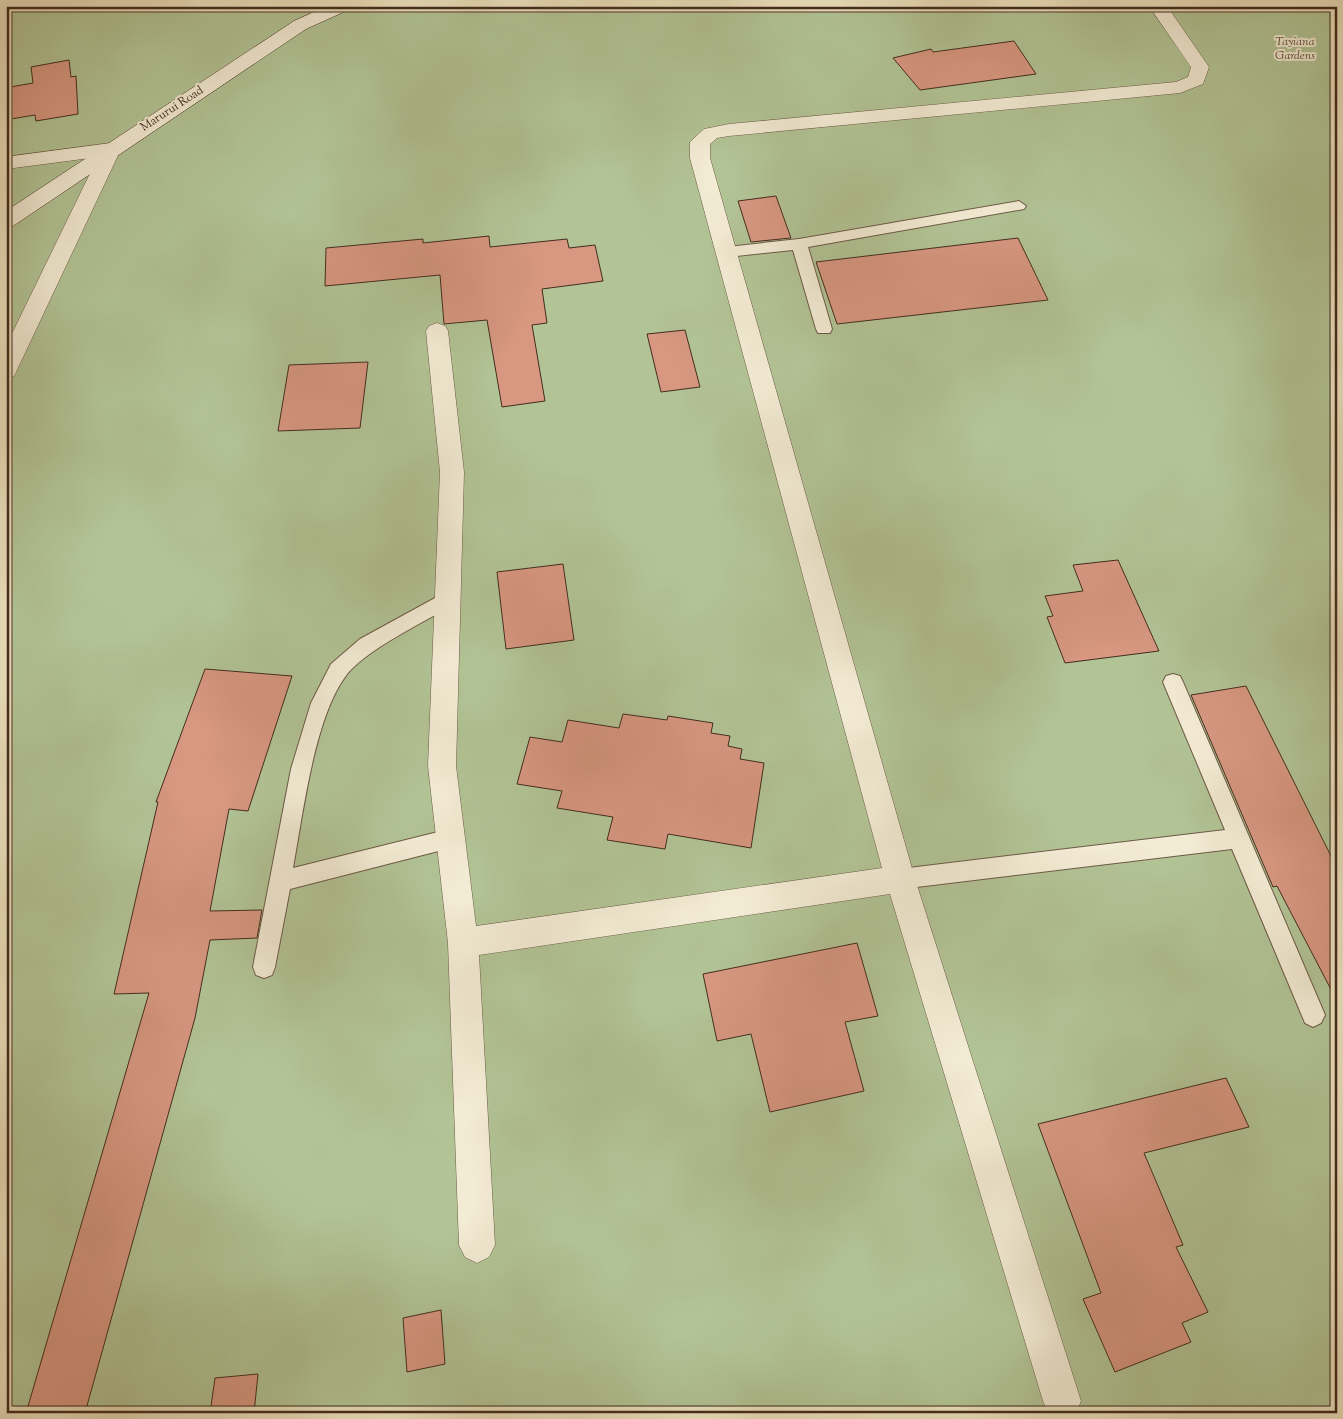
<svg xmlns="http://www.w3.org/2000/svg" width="1343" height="1419" font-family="'Sorts Mill Goudy',serif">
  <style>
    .green { fill: #b2c496; stroke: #7a785a }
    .building { fill: #d79781; stroke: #432c1d }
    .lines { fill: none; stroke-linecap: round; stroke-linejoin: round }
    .lane-casing { stroke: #6d5a46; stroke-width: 2 }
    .street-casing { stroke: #6d5a46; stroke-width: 1 }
    .secondary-casing { stroke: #432c1d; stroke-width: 1 }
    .lane { fill: #f3ecd5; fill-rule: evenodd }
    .street { fill: #f3ecd5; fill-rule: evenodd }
    .secondary { fill: #f3ecd5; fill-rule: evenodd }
    .labels { text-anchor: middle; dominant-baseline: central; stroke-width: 4; stroke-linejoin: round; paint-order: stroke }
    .far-park-label { font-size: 12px; font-style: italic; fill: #594a35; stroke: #f3ecd5 }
    .far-street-label { font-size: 12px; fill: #432c1d; stroke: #f3ecd5 }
  </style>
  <rect width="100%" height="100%" fill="#ece2bf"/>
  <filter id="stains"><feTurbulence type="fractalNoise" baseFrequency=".004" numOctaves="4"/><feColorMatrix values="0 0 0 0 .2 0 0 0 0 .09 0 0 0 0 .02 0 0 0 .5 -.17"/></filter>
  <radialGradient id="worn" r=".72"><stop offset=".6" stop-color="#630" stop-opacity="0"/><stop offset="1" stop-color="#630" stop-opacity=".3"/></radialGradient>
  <rect class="green" x="6" y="6" width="1331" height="1407"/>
  <g class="building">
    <path d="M1014,41L1036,74L920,90L893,58L931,49L933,52Z"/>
    <path d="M69,60L71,77L76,76L78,114L36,121L35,115L11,119L10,87L33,83L31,67Z"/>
    <path d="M776,196L791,238L751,242L738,201Z"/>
    <path d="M489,236L490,247L567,239L569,248L595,245L603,281L542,289L547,323L532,325L545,401L502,407L487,320L444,324L440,275L325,286L326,248L423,239V243Z"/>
    <path d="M1018,238L1048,300L837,324L816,262Z"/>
    <path d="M685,330L700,387L661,392L647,334Z"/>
    <path d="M368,362L360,428L278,431L289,365Z"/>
    <path d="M1118,560L1159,651L1065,663L1047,617L1053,616L1045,596L1083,591L1073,565Z"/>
    <path d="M563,564L574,640L506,649L497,572Z"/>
    <path d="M205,669L292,676L248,811L229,809L210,911L262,910L257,938L210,940L195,1018L85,1413H26L149,993L114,994L158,802H156Z"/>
    <path d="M1246,686L1337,868V1001L1277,886L1273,887L1191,695Z"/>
    <path d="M623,714L667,720L668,716L713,723L711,733L730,736L728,746L742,749L740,759L764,763L751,848L668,834L665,849L607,840L613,817L557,808L562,791L517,784L530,737L562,742L568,720L619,728Z"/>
    <path d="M857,943L878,1016L845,1022L864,1091L770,1112L751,1034L717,1041L703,974Z"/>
    <path d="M1226,1078L1249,1127L1144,1153L1183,1245L1176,1247L1208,1312L1182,1323L1191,1342L1115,1372L1083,1299L1101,1293L1038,1124Z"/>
    <path d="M441,1310L445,1364L407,1372L403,1318Z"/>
    <path d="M258,1374L254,1413H210L215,1378Z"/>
  </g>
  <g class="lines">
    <defs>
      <g id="lane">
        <path d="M1019,201L1026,206L1024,209L808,247L832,329L830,333H818L816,329L793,250L727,257L719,252L727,247L799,239Z"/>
        <path d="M446,592L453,595L455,600L453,605C424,622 363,651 345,677C314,720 303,814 293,868L450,829L458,832L461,839L458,846L290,889L275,967L272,975L264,978L256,975L253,967L291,769L311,703L331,664L360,639Z"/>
        <path d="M1173,674L1180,676L1183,682L1325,1015L1321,1023L1313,1027L1305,1023L1232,849L900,889L892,886L889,879L892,872L900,869L1225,830L1163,682L1166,676Z"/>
      </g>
      <g id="street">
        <path d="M1149,6H1167L1209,67L1203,84L1180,93L729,136L717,138L710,144V158L915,879L1081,1401L1076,1413H1048L1043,1401L890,894L479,955L495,1245L489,1257L477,1263L465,1257L459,1245L448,943L428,766L440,472L426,331L429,326L437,323L445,326L448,331L464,472L456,766L476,926L882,868L690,158V142L704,129L729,124L1176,82L1188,77L1191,67Z"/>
        <path d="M111,143L118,145L121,149L17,370L14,376L6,378V346L98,157L6,169V157Z"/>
      </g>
      <path id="secondary" d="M327,6H351L348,10L306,29L13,226L6,227V211L294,21Z"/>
    </defs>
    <use href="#lane" class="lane-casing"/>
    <use href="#street" class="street-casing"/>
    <use href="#secondary" class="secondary-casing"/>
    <use href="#lane" class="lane"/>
    <use href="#street" class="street"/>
    <use href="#secondary" class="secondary"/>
  </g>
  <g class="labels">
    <g class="far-park-label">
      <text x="1295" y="42">Tayiana<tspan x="1295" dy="14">Gardens</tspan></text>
    </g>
    <g class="far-street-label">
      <text transform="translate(172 109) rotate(-33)">Marurui Road</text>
    </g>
  </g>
  <rect width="1343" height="1419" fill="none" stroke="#ece2bf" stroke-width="25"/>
  <rect x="8" y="8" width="1328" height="1404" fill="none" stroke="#432c1d" stroke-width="2.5"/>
  <rect x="12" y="12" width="1318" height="1394" fill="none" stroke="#432c1d"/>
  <rect width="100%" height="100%" filter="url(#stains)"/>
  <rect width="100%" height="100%" fill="url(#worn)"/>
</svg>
